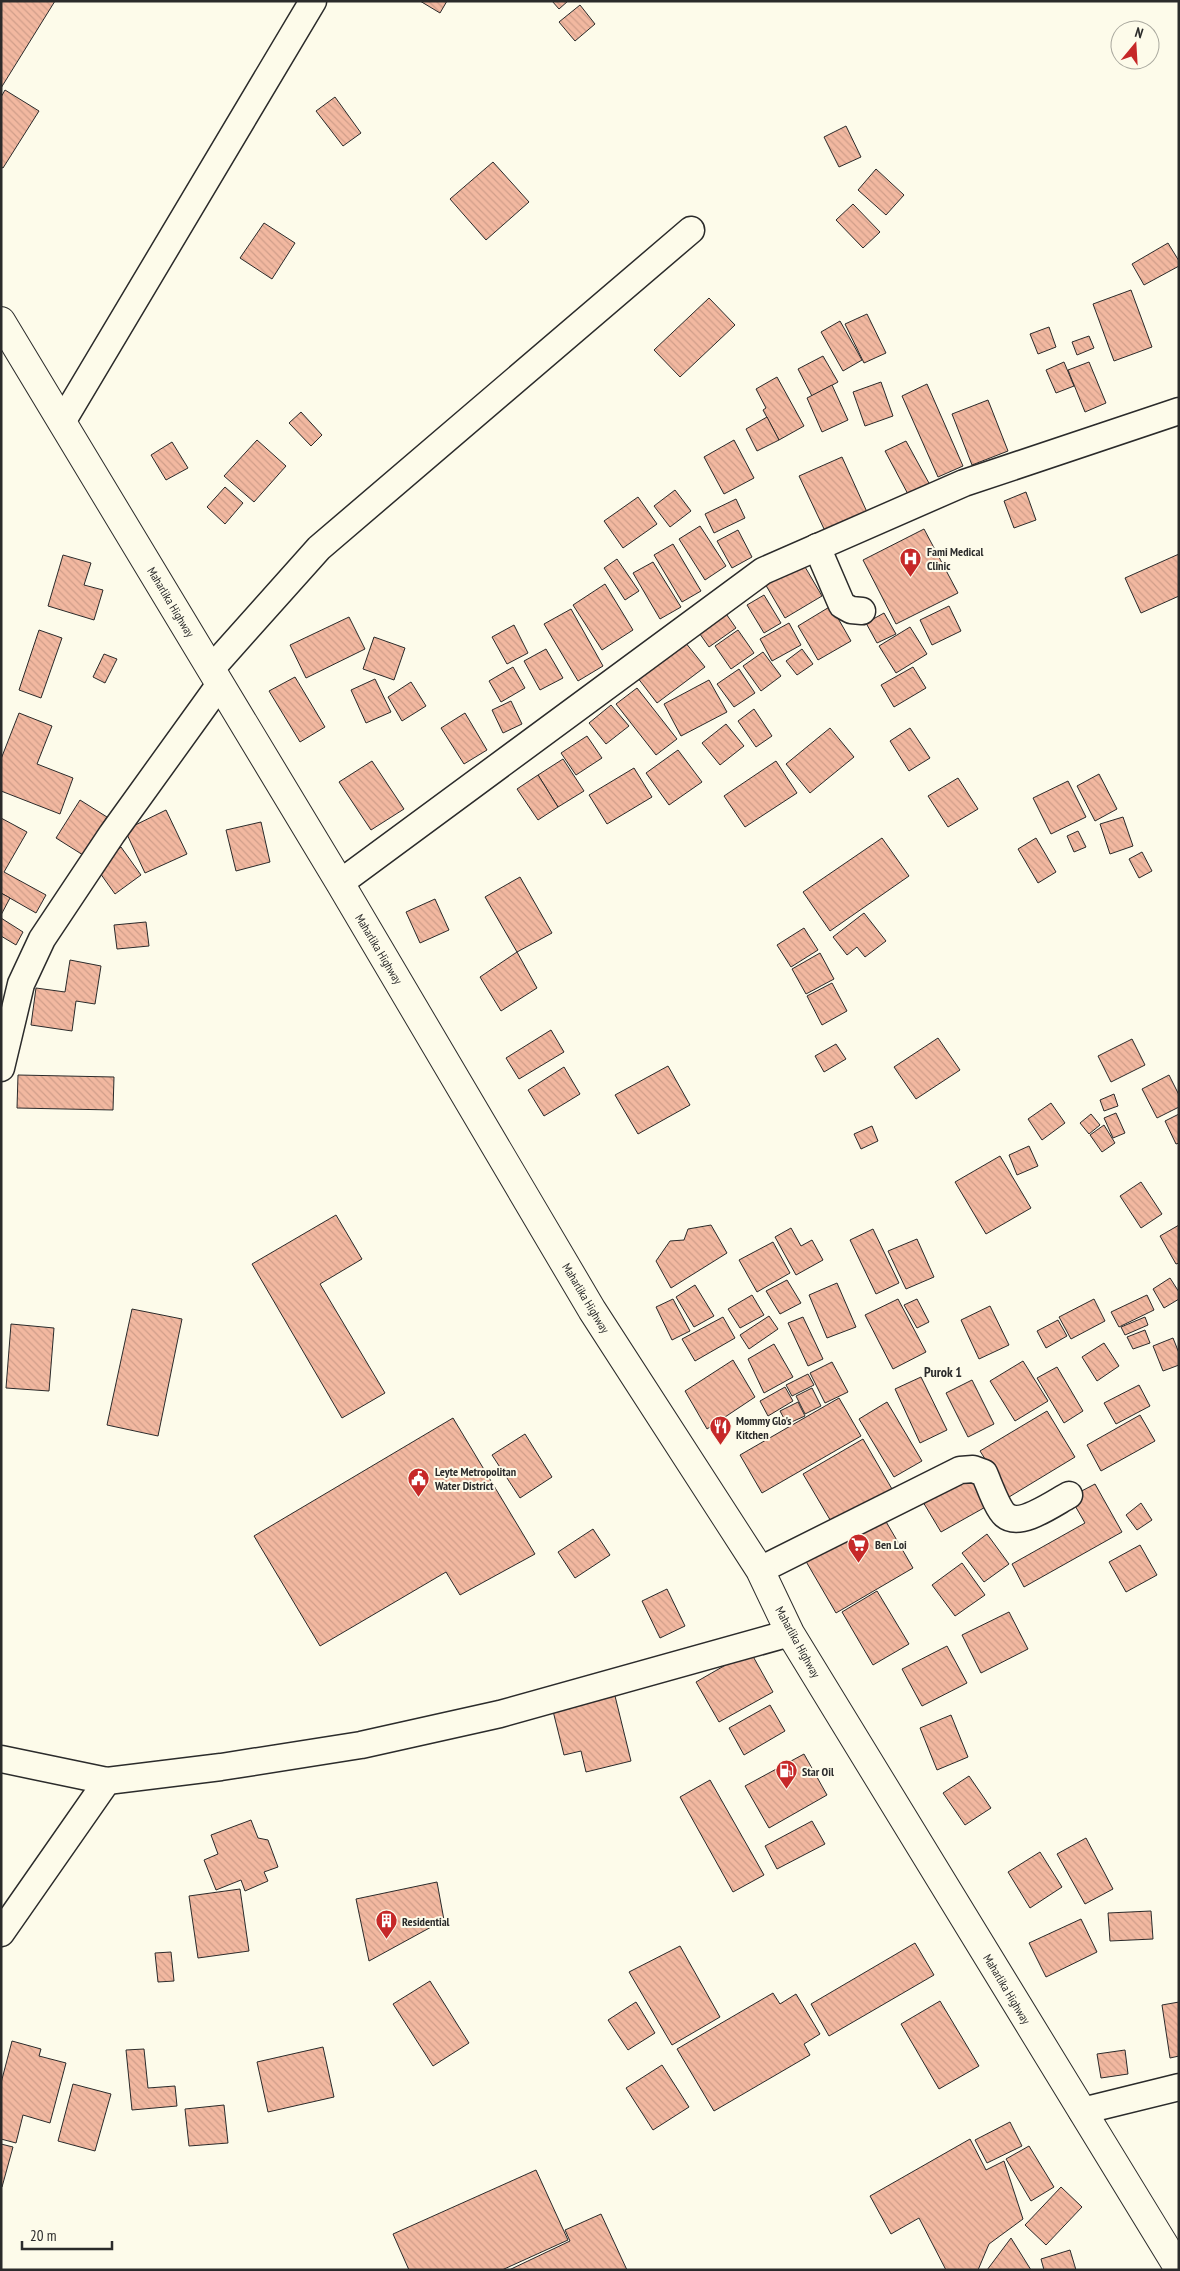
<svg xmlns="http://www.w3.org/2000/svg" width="1180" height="2271" font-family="'PT Sans Narrow',sans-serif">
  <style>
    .building { fill: url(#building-back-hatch); stroke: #2b2b2b }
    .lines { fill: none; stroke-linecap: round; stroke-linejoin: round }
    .minor-casing { stroke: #2b2b2b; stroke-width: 29 }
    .primary-casing { stroke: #2b2b2b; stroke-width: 30 }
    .minor { stroke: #fdfbea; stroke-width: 26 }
    .primary { stroke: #fdfbea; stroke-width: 28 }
    .labels { text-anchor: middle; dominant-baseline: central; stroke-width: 4; stroke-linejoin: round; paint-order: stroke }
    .poi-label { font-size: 12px; font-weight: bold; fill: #2b2b2b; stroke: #fdfbea; text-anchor: start }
    .street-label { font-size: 12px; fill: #2b2b2b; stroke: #fdfbea }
    .neighbourhood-label { font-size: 14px; font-weight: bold; fill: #2b2b2b; stroke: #fdfbea }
  </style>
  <defs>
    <pattern id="building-back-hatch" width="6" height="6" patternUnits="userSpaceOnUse" patternTransform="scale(1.25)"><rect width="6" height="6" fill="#f2b8a0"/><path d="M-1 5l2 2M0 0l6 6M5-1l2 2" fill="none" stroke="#d09e8a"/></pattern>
  </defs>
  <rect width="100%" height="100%" fill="#fdfbea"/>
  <g class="building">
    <path d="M1,1H55L1,88Z"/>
    <path d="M420,1H447L440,13Z"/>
    <path d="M552,1H568L559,9Z"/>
    <path d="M580,5L595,24L575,41L559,22Z"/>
    <path d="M5,90L39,111L3,168L1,167V97Z"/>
    <path d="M335,97L361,133L343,146L316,111Z"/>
    <path d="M846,126L861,157L839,167L824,137Z"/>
    <path d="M493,162L529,202L486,240L450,199Z"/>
    <path d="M876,169L904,195L886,215L858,190Z"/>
    <path d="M853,204L880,232L863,248L836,220Z"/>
    <path d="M264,223L295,243L272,279L240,258Z"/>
    <path d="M1168,243L1179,261V266L1144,285L1132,264Z"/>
    <path d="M1131,290L1152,347L1114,361L1093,304Z"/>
    <path d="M709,298L735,325L680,377L654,350Z"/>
    <path d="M867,314L886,353L864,363L845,324Z"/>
    <path d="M840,321L862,360L843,371L821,332Z"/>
    <path d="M1049,327L1056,347L1038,354L1030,334Z"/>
    <path d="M1089,336L1094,348L1077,355L1072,342Z"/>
    <path d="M823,356L838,382L812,396L798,369Z"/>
    <path d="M1064,362L1074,386L1056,393L1046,370Z"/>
    <path d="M1089,362L1106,403L1085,412L1068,370Z"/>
    <path d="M777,377L804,426L779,440L763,410L766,408L756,389Z"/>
    <path d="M881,382L893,416L865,426L853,392Z"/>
    <path d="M927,384L963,466L938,477L902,396Z"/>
    <path d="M832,385L848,420L822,432L807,398Z"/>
    <path d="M988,400L1008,451L972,465L952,414Z"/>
    <path d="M301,412L322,435L311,446L289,423Z"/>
    <path d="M767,417L779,440L757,451L746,429Z"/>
    <path d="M257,440L286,466L254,502L224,476Z"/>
    <path d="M734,440L754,478L724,494L704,457Z"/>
    <path d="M906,441L930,485L909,496L885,451Z"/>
    <path d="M172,442L188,468L166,480L151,455Z"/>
    <path d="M842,457L867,512L825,531L799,476Z"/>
    <path d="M225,487L243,503L225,524L207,507Z"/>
    <path d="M675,490L691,511L670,527L654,506Z"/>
    <path d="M1026,492L1036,520L1014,528L1004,501Z"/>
    <path d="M638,497L657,524L623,548L604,521Z"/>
    <path d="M736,499L745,518L714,533L705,514Z"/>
    <path d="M700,526L726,566L705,580L679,539Z"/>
    <path d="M924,529L958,593L896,624L863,560Z"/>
    <path d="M738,530L752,557L732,568L717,541Z"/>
    <path d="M673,544L701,591L682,602L654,555Z"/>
    <path d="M1179,554V596L1141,613L1125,578Z"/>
    <path d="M63,555L91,563L84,585L103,590L94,620L48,606Z"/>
    <path d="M617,559L639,591L625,600L604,568Z"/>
    <path d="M801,560L822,596L785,618L764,582Z"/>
    <path d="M653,562L681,607L660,619L633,573Z"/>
    <path d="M605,584L633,630L602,650L573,605Z"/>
    <path d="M764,595L781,623L764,633L747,605Z"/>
    <path d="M831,606L851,641L818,660L798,626Z"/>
    <path d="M949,606L961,631L932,645L920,620Z"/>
    <path d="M722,608L736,628L709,647L695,627Z"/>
    <path d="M571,609L603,666L578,681L544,624Z"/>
    <path d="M884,613L896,634L877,643L866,623Z"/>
    <path d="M349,617L365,649L306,678L290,645Z"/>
    <path d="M789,623L801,645L772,661L760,639Z"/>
    <path d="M514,625L528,653L507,664L492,637Z"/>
    <path d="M910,627L927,654L896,673L879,646Z"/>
    <path d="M39,630L62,638L41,698L19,690Z"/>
    <path d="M738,630L754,653L731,669L715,646Z"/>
    <path d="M374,637L405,648L394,680L363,669Z"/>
    <path d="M681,637L705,667L657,703L634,673Z"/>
    <path d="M546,649L563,678L540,690L524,661Z"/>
    <path d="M802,649L813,664L797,675L786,661Z"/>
    <path d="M763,652L781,676L761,691L743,666Z"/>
    <path d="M104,654L117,659L105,683L93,677Z"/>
    <path d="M513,667L525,688L501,702L489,681Z"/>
    <path d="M913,667L926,688L894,707L881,685Z"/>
    <path d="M739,669L755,693L734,707L717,684Z"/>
    <path d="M295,677L325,727L300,742L269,691Z"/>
    <path d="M375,679L391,712L366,723L351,690Z"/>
    <path d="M709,680L727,712L681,736L664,704Z"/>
    <path d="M411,682L426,706L402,721L388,697Z"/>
    <path d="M637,688L677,739L656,755L616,704Z"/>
    <path d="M511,701L522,724L503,733L492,710Z"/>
    <path d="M611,705L629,726L606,744L589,723Z"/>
    <path d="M754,709L772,736L756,747L738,721Z"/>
    <path d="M19,713L52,726L37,764L73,778L60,814L1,791V759Z"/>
    <path d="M465,713L487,750L464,764L441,728Z"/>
    <path d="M726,724L744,746L720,765L702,743Z"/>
    <path d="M830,728L854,757L810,793L786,764Z"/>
    <path d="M910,728L930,758L909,771L890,741Z"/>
    <path d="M587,736L602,758L576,775L561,753Z"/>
    <path d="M678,750L702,782L669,805L646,773Z"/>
    <path d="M563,759L584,791L558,807L538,775Z"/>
    <path d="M372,761L404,809L371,830L339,782Z"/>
    <path d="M776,761L797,793L745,827L724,796Z"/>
    <path d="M634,768L652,797L607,824L589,795Z"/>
    <path d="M1099,774L1117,809L1095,821L1077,786Z"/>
    <path d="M538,775L558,807L538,820L517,789Z"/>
    <path d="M958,778L978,809L948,827L928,796Z"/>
    <path d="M1068,781L1086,817L1051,834L1033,798Z"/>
    <path d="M80,800L107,817L83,855L56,838Z"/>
    <path d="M166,810L187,854L145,873L125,830Z"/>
    <path d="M1123,817L1133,846L1110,854L1100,824Z"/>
    <path d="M1,818L27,832L4,872L46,895L36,913L1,893Z"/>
    <path d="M261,822L270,862L236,871L226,830Z"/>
    <path d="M1078,831L1086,847L1074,852L1067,836Z"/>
    <path d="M882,838L909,876L830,931L803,892Z"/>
    <path d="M1036,838L1056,872L1038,883L1018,849Z"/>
    <path d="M121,847L141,875L115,894L95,866Z"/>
    <path d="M1142,852L1152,871L1139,878L1129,859Z"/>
    <path d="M520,877L552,933L517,952L485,897Z"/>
    <path d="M1,893L10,898L1,915Z"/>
    <path d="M435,899L449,930L420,943L406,912Z"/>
    <path d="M864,913L886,941L865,957L857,947L847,955L833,937Z"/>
    <path d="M1,918L23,932L16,945L1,936Z"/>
    <path d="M146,922L149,946L117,949L114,925Z"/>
    <path d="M804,928L818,950L791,967L777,945Z"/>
    <path d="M517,952L537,988L501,1011L480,977Z"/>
    <path d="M820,953L834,979L806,994L792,969Z"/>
    <path d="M70,960L101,966L95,1004L76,1001L72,1031L31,1025L36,988L65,992Z"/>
    <path d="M832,983L847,1011L822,1025L807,996Z"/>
    <path d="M551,1030L564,1052L519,1079L506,1058Z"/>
    <path d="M938,1038L960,1070L916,1099L894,1067Z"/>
    <path d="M1132,1039L1145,1065L1111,1082L1098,1056Z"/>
    <path d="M836,1044L846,1059L824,1072L815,1056Z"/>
    <path d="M668,1066L690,1105L638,1134L615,1095Z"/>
    <path d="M564,1067L580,1094L544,1116L528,1090Z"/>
    <path d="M18,1075L114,1077L113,1110L17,1108Z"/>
    <path d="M1169,1075L1179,1095V1107L1157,1118L1142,1089Z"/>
    <path d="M1114,1094L1118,1106L1104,1111L1100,1100Z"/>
    <path d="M1051,1103L1065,1123L1042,1140L1028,1119Z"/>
    <path d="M1116,1113L1125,1133L1113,1138L1104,1118Z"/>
    <path d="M1091,1114L1100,1125L1089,1134L1080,1123Z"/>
    <path d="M1179,1114V1143L1176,1144L1165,1121Z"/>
    <path d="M1104,1125L1115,1143L1102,1152L1090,1135Z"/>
    <path d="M872,1126L878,1141L861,1149L854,1134Z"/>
    <path d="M1029,1146L1038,1166L1017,1175L1009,1155Z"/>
    <path d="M1000,1156L1031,1208L986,1234L955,1182Z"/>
    <path d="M1141,1182L1162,1214L1141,1228L1120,1196Z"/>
    <path d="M336,1215L362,1259L320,1284L385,1393L342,1418L252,1264Z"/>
    <path d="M711,1225L727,1253L671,1288L656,1261L670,1241L684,1240L688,1229Z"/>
    <path d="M1179,1225V1263L1176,1264L1160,1236Z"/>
    <path d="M791,1228L801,1246L812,1240L823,1260L796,1275L775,1237Z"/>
    <path d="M873,1229L899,1283L876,1294L850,1240Z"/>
    <path d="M917,1239L934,1277L906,1289L888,1251Z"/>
    <path d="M773,1242L790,1273L757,1292L739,1260Z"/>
    <path d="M1170,1278L1179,1292V1299L1164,1308L1153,1289Z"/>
    <path d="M787,1280L801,1303L780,1314L766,1291Z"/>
    <path d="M837,1283L856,1327L827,1338L809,1295Z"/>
    <path d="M695,1285L714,1316L694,1327L676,1297Z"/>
    <path d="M752,1295L764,1315L740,1328L728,1309Z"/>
    <path d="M1147,1295L1154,1310L1119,1327L1111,1312Z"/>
    <path d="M673,1299L690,1331L672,1340L656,1307Z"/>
    <path d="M898,1299L926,1352L893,1369L865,1315Z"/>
    <path d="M917,1299L929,1322L917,1328L904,1305Z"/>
    <path d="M1094,1299L1105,1321L1071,1339L1059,1317Z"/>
    <path d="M990,1306L1009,1345L979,1359L961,1320Z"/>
    <path d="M132,1309L182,1319L158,1436L107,1425Z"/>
    <path d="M769,1316L778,1329L749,1349L740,1335Z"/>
    <path d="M723,1317L735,1338L695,1361L682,1339Z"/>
    <path d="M803,1317L823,1359L808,1366L788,1323Z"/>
    <path d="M1145,1317L1148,1325L1125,1335L1121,1327Z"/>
    <path d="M1058,1320L1067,1336L1046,1348L1037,1331Z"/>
    <path d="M11,1324L54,1328L49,1391L6,1388Z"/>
    <path d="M1145,1330L1150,1343L1133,1349L1127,1337Z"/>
    <path d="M1173,1338L1179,1353V1365L1163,1371L1153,1346Z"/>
    <path d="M1104,1343L1119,1366L1097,1381L1082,1357Z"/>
    <path d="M774,1344L793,1377L764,1393L748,1359Z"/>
    <path d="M733,1360L755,1397L707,1429L685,1391Z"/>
    <path d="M1023,1361L1048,1401L1015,1421L990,1381Z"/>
    <path d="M832,1362L848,1392L825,1403L810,1373Z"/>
    <path d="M1057,1367L1083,1411L1064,1423L1037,1378Z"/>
    <path d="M808,1374L814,1385L792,1396L786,1385Z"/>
    <path d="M921,1377L947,1430L920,1443L895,1389Z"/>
    <path d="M972,1380L994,1424L968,1437L946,1393Z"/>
    <path d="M1139,1385L1150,1406L1116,1424L1104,1403Z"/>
    <path d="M785,1387L793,1401L768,1416L760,1401Z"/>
    <path d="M812,1388L821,1406L805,1414L796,1396Z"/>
    <path d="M839,1398L861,1436L762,1493L740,1455Z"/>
    <path d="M798,1402L805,1416L787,1424L780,1411Z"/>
    <path d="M887,1402L922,1461L894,1477L859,1419Z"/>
    <path d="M1047,1411L1075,1457L1009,1497L980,1451Z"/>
    <path d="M1140,1415L1155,1441L1101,1471L1087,1445Z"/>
    <path d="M453,1418L535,1554L460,1595L446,1572L320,1646L254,1536Z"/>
    <path d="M525,1434L552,1477L520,1498L492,1455Z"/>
    <path d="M863,1439L892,1489L832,1523L803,1474Z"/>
    <path d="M971,1474L989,1505L941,1532L923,1502Z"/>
    <path d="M1095,1484L1122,1532L1024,1587L1012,1564L1085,1523L1070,1497Z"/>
    <path d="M1141,1503L1152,1520L1137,1530L1126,1515Z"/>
    <path d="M881,1513L913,1568L836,1613L804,1558Z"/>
    <path d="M593,1529L610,1555L575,1578L558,1552Z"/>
    <path d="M987,1534L1009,1564L984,1582L962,1553Z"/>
    <path d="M1140,1545L1157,1575L1126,1592L1109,1562Z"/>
    <path d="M962,1563L985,1595L955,1616L932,1585Z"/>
    <path d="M667,1589L685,1626L660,1638L642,1601Z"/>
    <path d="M877,1591L909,1644L873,1665L842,1612Z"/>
    <path d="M1009,1612L1028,1649L981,1673L962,1635Z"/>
    <path d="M947,1646L967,1683L922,1706L902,1669Z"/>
    <path d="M750,1651L773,1692L719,1722L696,1682Z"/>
    <path d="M615,1696L631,1761L586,1772L581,1751L564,1755L553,1711Z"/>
    <path d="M770,1705L785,1731L744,1755L729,1728Z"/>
    <path d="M951,1715L968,1757L937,1770L920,1728Z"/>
    <path d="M804,1754L827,1795L769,1828L745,1786Z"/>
    <path d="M969,1776L991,1808L965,1825L943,1793Z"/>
    <path d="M710,1780L764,1875L733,1892L680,1797Z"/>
    <path d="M251,1820L258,1838L268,1840L278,1867L264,1872L268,1881L245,1891L241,1880L216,1890L204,1860L218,1854L211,1835Z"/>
    <path d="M812,1821L825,1844L777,1869L765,1846Z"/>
    <path d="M1086,1838L1113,1889L1085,1904L1057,1854Z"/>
    <path d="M1040,1852L1062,1887L1030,1908L1008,1872Z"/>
    <path d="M437,1882L444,1920L369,1961L356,1899Z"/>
    <path d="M240,1889L249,1951L198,1958L189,1896Z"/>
    <path d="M1151,1911L1153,1939L1110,1941L1108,1913Z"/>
    <path d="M1081,1919L1097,1952L1046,1977L1029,1943Z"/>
    <path d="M915,1943L934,1975L829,2036L811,2004Z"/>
    <path d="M680,1946L720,2017L672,2045L629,1972Z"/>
    <path d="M171,1952L174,1981L158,1982L155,1953Z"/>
    <path d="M430,1981L469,2043L433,2066L393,2004Z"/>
    <path d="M773,1993L780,2004L796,1994L820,2034L804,2044L810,2055L714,2111L677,2049Z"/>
    <path d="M940,2001L979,2066L939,2089L901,2024Z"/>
    <path d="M636,2002L655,2033L628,2050L608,2020Z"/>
    <path d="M1179,2002V2056L1170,2058L1162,2005Z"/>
    <path d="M12,2041L41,2049L39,2056L66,2063L50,2123L23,2115L16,2143L1,2139V2083Z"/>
    <path d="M323,2047L334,2097L268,2112L257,2062Z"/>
    <path d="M144,2049L148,2088L175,2086L177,2106L132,2110L126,2050Z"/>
    <path d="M1125,2050L1128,2074L1101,2078L1097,2054Z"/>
    <path d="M662,2065L689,2107L653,2130L626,2088Z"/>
    <path d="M73,2084L111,2094L95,2151L58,2141Z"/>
    <path d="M224,2105L228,2143L189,2146L185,2109Z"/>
    <path d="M1010,2122L1022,2146L987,2163L975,2140Z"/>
    <path d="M970,2139L986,2170L1004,2161L1023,2219L989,2244L978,2270H946L919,2218L891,2234L870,2196Z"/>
    <path d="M1,2144L13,2147L2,2187L1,2186Z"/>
    <path d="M1029,2146L1054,2187L1031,2201L1006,2159Z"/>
    <path d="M536,2170L568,2240L502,2270H409L393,2234Z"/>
    <path d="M1061,2187L1082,2207L1046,2245L1025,2225Z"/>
    <path d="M601,2214L627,2270H509L570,2241L565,2230Z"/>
    <path d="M1011,2238L1031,2270H987Z"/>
    <path d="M1070,2250L1076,2270H1044L1041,2259Z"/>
  </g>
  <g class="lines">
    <defs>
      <g id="minor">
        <path d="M62,422L313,1"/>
        <path d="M817,547L842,605L851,610L862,611"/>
        <path d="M211,669L319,548L691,230"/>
        <path d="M340,883L763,571L964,483L1179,411"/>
        <path d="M1,1068L21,984L42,939L112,834L220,684"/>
        <path d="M760,1570L960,1470L973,1469L984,1473C989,1484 997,1508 1005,1515C1020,1528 1054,1503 1069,1495"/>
        <path d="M1,1759L107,1781L221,1767L361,1745L500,1714L790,1633"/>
        <path d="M1,1933L107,1781"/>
        <path d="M1082,2111L1179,2087"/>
      </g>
      <path id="primary" d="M1,321L340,883L592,1310L760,1570L790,1633L1179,2269"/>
    </defs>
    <use href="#minor" class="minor-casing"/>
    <use href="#primary" class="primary-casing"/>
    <use href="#minor" class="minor"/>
    <use href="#primary" class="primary"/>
  </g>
  <defs>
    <symbol id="hospital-pin" viewBox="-11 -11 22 30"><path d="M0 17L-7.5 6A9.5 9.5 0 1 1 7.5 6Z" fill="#c62828" stroke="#fdfbea"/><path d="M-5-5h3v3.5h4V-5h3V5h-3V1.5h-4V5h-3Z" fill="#fff"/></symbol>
    <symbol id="restaurant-pin" viewBox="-11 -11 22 30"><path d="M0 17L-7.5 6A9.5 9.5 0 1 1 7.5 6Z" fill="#c62828" stroke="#fdfbea"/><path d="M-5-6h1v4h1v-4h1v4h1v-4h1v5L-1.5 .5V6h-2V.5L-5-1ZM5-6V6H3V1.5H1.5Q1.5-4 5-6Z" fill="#fff"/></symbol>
    <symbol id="civic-pin" viewBox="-11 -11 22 30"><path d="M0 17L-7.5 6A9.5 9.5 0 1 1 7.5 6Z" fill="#c62828" stroke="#fdfbea"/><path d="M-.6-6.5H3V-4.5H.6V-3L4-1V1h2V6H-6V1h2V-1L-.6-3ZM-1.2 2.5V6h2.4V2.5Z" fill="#fff"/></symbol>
    <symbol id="supermarket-pin" viewBox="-11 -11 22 30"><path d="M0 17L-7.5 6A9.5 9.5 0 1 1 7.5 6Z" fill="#c62828" stroke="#fdfbea"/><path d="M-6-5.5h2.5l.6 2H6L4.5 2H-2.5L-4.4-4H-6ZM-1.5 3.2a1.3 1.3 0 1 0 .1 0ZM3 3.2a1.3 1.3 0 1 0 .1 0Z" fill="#fff"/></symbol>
    <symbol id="fuel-pin" viewBox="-11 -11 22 30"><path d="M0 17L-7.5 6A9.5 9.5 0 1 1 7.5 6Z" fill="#c62828" stroke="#fdfbea"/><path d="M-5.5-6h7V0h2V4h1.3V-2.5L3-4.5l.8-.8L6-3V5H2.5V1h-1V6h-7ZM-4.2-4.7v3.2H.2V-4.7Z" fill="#fff"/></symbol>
    <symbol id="building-pin" viewBox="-11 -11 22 30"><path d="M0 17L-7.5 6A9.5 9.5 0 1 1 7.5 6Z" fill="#c62828" stroke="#fdfbea"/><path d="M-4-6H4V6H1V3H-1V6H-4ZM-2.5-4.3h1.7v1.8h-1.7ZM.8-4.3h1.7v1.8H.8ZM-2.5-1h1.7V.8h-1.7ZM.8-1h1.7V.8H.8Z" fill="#fff"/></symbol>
  </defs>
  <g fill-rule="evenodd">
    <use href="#hospital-pin" x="898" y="546" width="25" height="34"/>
    <use href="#restaurant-pin" x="708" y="1414" width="25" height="34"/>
    <use href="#civic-pin" x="406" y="1466" width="25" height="34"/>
    <use href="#supermarket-pin" x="846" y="1532" width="25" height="34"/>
    <use href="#fuel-pin" x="774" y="1758" width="25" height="34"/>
    <use href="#building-pin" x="374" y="1908" width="25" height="34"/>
  </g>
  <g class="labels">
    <g class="poi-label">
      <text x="927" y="551">Fami Medical<tspan x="927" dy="14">Clinic</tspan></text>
      <text x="736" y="1420">Mommy Glo's<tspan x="736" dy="14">Kitchen</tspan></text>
      <text x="435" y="1471">Leyte Metropolitan<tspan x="435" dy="14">Water District</tspan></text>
      <text x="875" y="1544">Ben Loi</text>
      <text x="802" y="1771">Star Oil</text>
      <text x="402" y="1921">Residential</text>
    </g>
    <g class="street-label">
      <text transform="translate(171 602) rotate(59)">Maharlika Highway</text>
      <text transform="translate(379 949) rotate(59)">Maharlika Highway</text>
      <text transform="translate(586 1298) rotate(59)">Maharlika Highway</text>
      <text transform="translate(798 1642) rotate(61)">Maharlika Highway</text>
      <text transform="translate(1007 1989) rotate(59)">Maharlika Highway</text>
    </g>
    <g class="neighbourhood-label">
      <text x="943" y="1372">Purok 1</text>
    </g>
  </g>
  <rect width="1180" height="2271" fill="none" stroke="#2b2b2b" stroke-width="5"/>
  <g transform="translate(1135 45) rotate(18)"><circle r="24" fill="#fdfbea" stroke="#a9a89e"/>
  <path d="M0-4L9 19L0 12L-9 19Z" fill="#c62828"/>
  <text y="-8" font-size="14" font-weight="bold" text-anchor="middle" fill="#2b2b2b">N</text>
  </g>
  <path d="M22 2241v8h90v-8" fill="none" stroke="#2b2b2b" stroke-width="2.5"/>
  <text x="30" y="2241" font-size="15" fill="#2b2b2b" stroke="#fdfbea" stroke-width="4" paint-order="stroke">20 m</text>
</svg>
